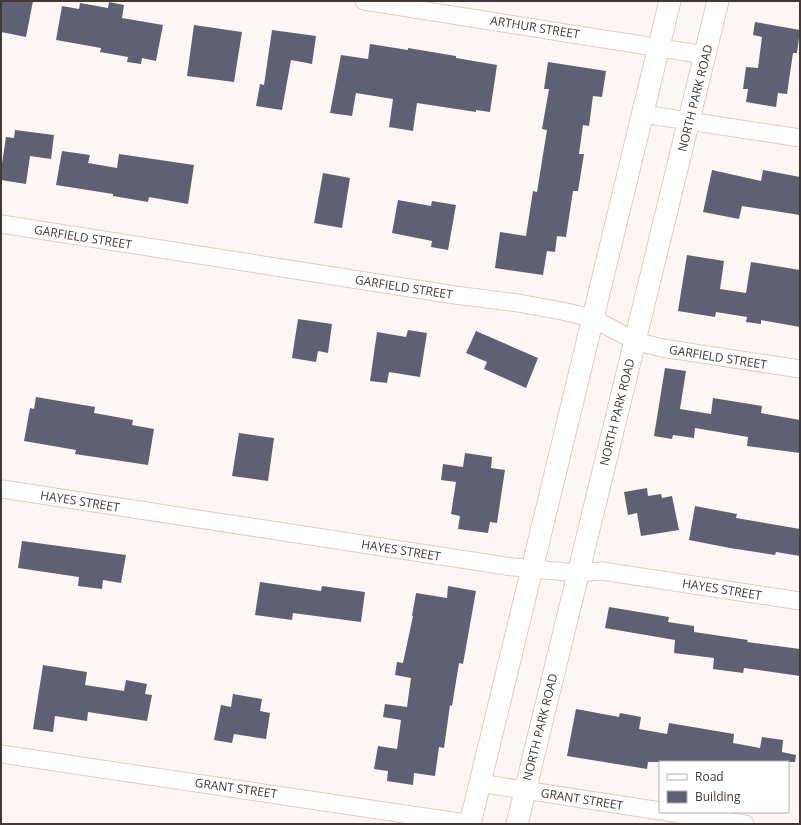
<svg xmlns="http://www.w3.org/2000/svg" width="801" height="825" font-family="'Open Sans',sans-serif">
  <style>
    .building { fill: #5f6074 }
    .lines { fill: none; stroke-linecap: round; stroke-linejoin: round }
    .minor-casing { stroke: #e1cbbd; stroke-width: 19 }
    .tertiary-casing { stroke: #e1cbbd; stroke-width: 23 }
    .minor { stroke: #fff; stroke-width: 17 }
    .tertiary { stroke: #fff; stroke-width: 21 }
    .labels { text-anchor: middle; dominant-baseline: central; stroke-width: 4; stroke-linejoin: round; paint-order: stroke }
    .street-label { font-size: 12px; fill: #413833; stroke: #fff }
  </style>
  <rect width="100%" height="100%" fill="#fcf7f4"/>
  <g class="building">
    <path d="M1,1H33L26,37L1,32Z"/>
    <path d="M109,2L124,5L122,18L163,25L156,61L142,58L141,64L127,62L128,57L100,52L101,48L56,40L62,6L79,9L80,3L108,8Z"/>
    <path d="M755,22L800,30L797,53H793L787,94L778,93L776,107L746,102L748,89H743L746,67L758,68L762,37L753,35Z"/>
    <path d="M194,25L242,32L234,82L187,76Z"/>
    <path d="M272,30L316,36L312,64L291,60L282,110L256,106L260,84L264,85Z"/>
    <path d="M370,44L408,50V48L456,56V58L497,65L490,112L476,110V112L417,103L413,131L389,127L393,99L356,93L352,116L330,113L341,55L368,59Z"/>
    <path d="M548,62L606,71L602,97L593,96L589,126L583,125L579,154H584L578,191H573L566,237L557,236L555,252L547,251L543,275L495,268L500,232L526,236L533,191L537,192L547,130L542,129L549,89H544Z"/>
    <path d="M15,130L54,135L51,159L30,156L26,184L1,180V170L6,137L14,138Z"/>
    <path d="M62,151L90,155L88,163L117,168L119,154L194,165L188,204L149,197L148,202L113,196V194L56,185Z"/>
    <path d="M712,170L761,181L763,170L800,177V215L742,206L739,219L703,212Z"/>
    <path d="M323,173L350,178L342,228L314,223Z"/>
    <path d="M398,200L431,206L432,201L456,205L448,250L431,247L432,241L392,233Z"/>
    <path d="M687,255L724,261L720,289L746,293L751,262L800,270V327L761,320V324L746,322L747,317L716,312L715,317L678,311Z"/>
    <path d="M298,319L332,324L328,353L318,351L316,362L292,358Z"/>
    <path d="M408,330L427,333L420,377L389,372L387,383L370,381L377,332L406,337Z"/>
    <path d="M476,331L538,358L526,388L484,369L487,362L466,353Z"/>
    <path d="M665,368L686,371L680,409L711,414L713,398L762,406L761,413L800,420V453L747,446L748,437L695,428L694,438L673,435L672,439L654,436Z"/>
    <path d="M36,397L95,407L94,413L133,420L132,425L154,429L148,465L75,454L76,450L24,441L30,408L34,409Z"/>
    <path d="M239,433L274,438L268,481L232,476Z"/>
    <path d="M465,453L492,457L491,468L505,470L497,523L490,522L488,533L458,529L460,516L451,514L456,482L441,480L443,464L463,467Z"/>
    <path d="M647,488L648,496L661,494L662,498L672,496L679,530L641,536L637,513L628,515L624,492Z"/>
    <path d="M695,506L737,514L736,518L800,529V556L776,552L775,555L730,548L689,540Z"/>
    <path d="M22,541L126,555L121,583L103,580L102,589L78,586L79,577L18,568Z"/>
    <path d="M260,582L321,591L322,586L365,592L361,622L293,613L292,620L255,615Z"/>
    <path d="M448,586L476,591L463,664L459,663L452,706L450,705L444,748L439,747L435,776L414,773L413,785L387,781L388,771L374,769L378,746L397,749L401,720L383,717L385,704L407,707L411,678L395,675L397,662L403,663L413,616H412L416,593L447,598Z"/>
    <path d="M609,607L669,617L668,622L694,626V632L748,640L747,642L800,649V676L744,668L743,673L713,669L714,658L674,653L675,640L605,628Z"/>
    <path d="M43,665L87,672L85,685L124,691L126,680L147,684L145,694L152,695L147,721L88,712L87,721L55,716L53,732L33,729Z"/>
    <path d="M233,694L262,699L260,711L270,713L266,739L234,734L232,743L214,740L221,705L231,707Z"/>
    <path d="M576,709L619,717L620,713L641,717L639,729L667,734L669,723L734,734L733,743L760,748L762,737L783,740L782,752L796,755L795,762H648L647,769L567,756Z"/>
  </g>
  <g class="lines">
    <defs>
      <g id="minor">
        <path d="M364,1L705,55"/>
        <path d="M643,114L800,138"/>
        <path d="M1,224L455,295L518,303L562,311L592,318L635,341L662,348L800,369"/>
        <path d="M2,489L513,567L578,573L602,571L800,601"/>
        <path d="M1,754L472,824"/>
        <path d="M479,783L660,811"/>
        <path d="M667,812L745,824"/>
      </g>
      <g id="tertiary">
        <path d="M470,824L670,1"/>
        <path d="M517,824L718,1"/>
      </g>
    </defs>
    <use href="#minor" class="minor-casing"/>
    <use href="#tertiary" class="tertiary-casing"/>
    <use href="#minor" class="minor"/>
    <use href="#tertiary" class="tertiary"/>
  </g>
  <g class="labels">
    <g class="street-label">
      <text transform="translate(535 27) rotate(9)">ARTHUR STREET</text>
      <text transform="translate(695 98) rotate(-76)">NORTH PARK ROAD</text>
      <text transform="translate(83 237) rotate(9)">GARFIELD STREET</text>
      <text transform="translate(404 287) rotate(9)">GARFIELD STREET</text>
      <text transform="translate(718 357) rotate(9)">GARFIELD STREET</text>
      <text transform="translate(617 412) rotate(-76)">NORTH PARK ROAD</text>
      <text transform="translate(80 501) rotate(9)">HAYES STREET</text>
      <text transform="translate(401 550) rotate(9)">HAYES STREET</text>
      <text transform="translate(722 589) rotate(9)">HAYES STREET</text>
      <text transform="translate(540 727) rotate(-76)">NORTH PARK ROAD</text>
      <text transform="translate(236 788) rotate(8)">GRANT STREET</text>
      <text transform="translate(582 799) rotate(9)">GRANT STREET</text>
    </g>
  </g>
  <rect width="801" height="825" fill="none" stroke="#413833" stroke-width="4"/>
  <rect x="659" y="761" width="130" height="52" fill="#ffffff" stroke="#b3afad"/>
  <rect x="667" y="774" width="20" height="6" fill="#ffffff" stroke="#b3afad"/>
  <text x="695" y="781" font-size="12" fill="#413833">Road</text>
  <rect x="667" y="791" width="20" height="12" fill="#5f6074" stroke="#b3afad"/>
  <text x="695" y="801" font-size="12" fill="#413833">Building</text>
</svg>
